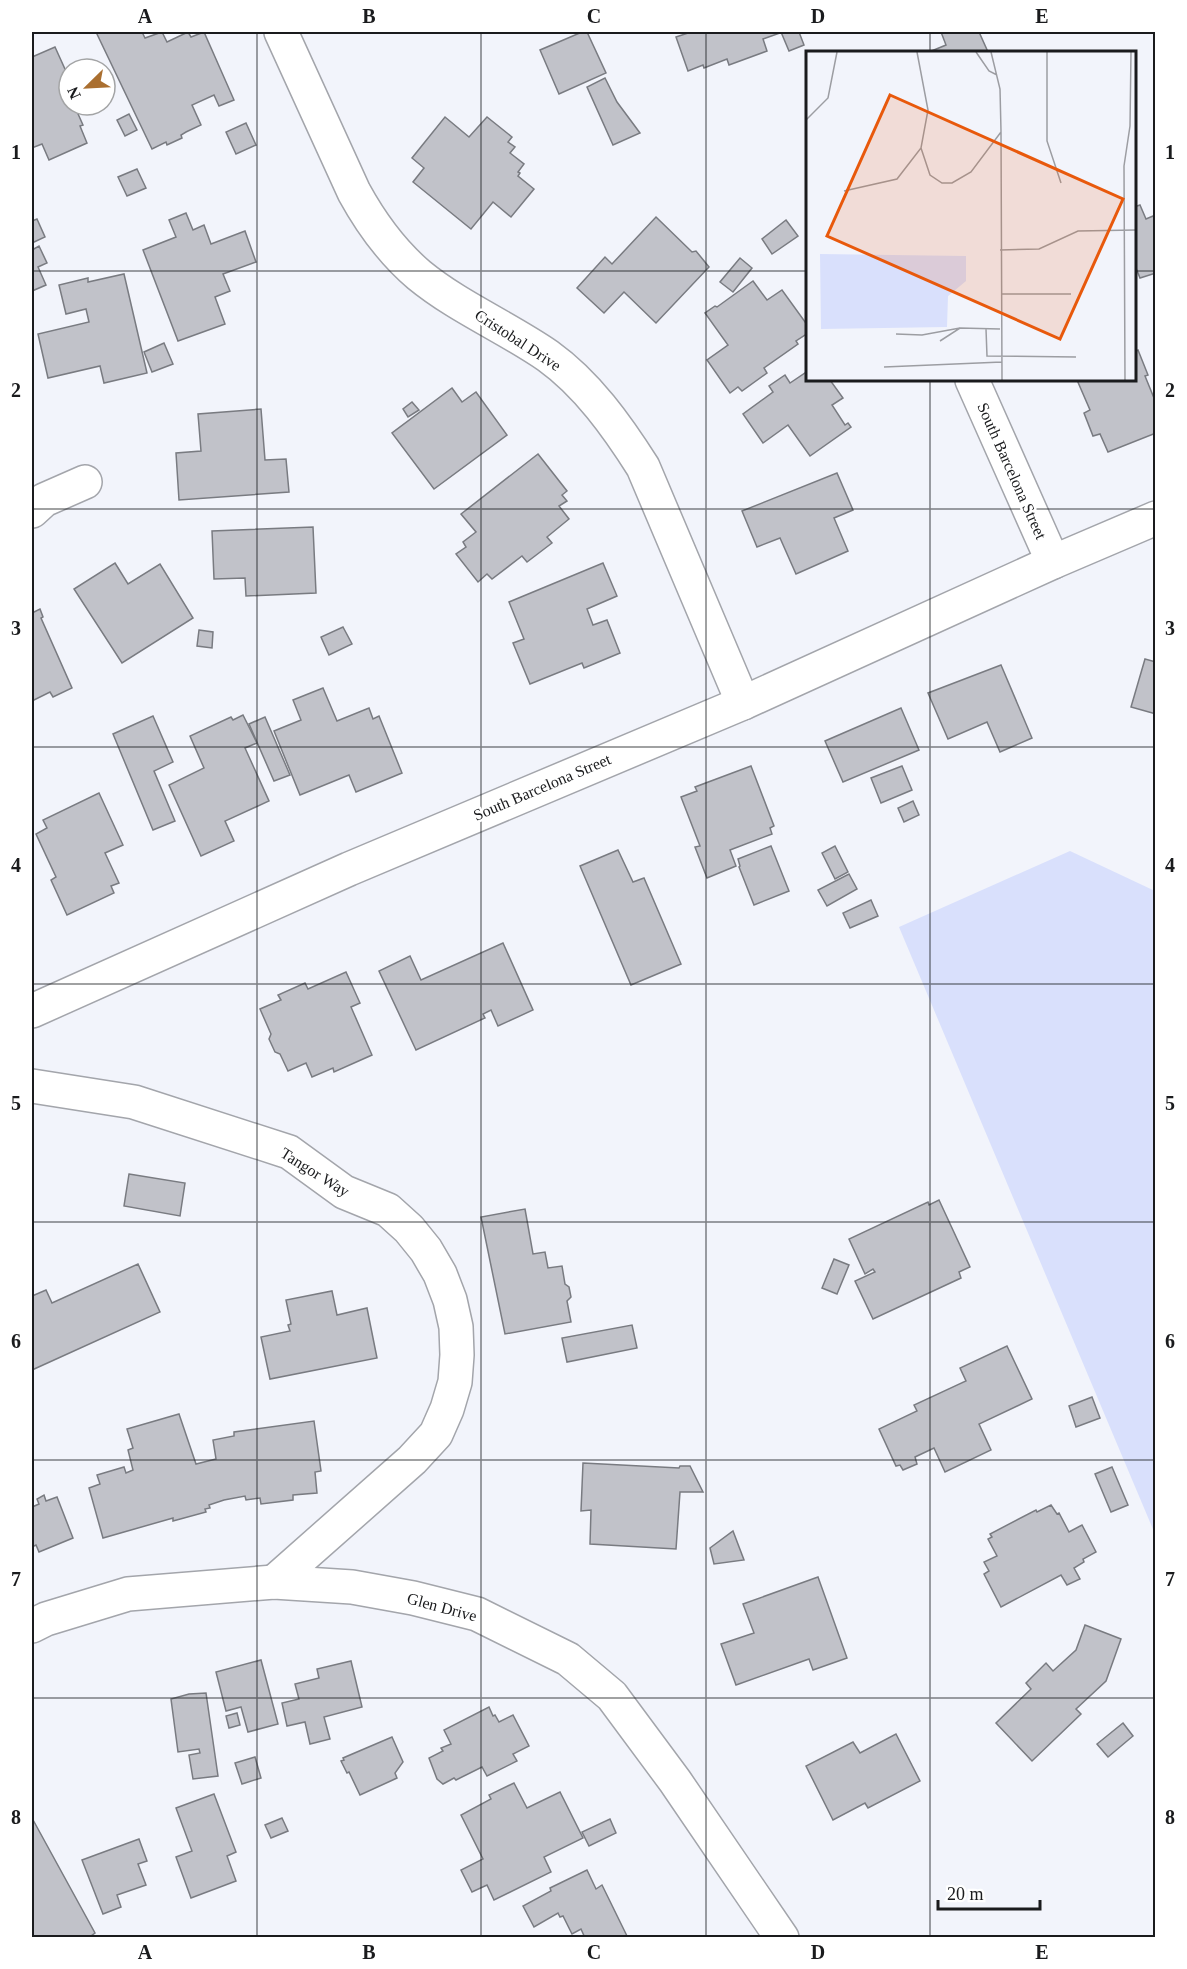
<svg xmlns="http://www.w3.org/2000/svg" width="1187" height="1969" font-family="Georgia,serif">
  <style>
    .green { fill: #d9e0fc }
    .building { fill: #c1c2c9; stroke: #797b81; stroke-width: 1.5 }
    .lines { fill: none; stroke-linecap: round; stroke-linejoin: round }
    .minor-casing { stroke: #a3a5ab; stroke-width: 36 }
    .secondary-casing { stroke: #a3a5ab; stroke-width: 36 }
    .minor { stroke: #fff; stroke-width: 33 }
    .secondary { stroke: #fff; stroke-width: 33 }
    .grid { fill: none; stroke: #1a1b1d; stroke-width: 1.5; stroke-opacity: 0.55 }
    .labels { text-anchor: middle; dominant-baseline: central; stroke-width: 5; stroke-linejoin: round; paint-order: stroke }
    .street-label { font-size: 16px; fill: #1a1b1d; stroke: #fff }
    .inset-road { fill: none; stroke: #9c9da2; stroke-width: 1.5 }
    .view { fill: #e8590c; fill-opacity: 0.15; stroke: #e8590c; stroke-width: 3 }
    .inset-edge { fill: none; stroke: #1a1b1d; stroke-width: 3 }
    .neatline { fill: none; stroke: #1a1b1d; stroke-width: 2 }
    .grid-label { font-size: 20px; text-anchor: middle; font-weight: bold; fill: #1a1b1d }
  </style>
  <rect width="100%" height="100%" fill="#f2f4fb"/>
  <path class="green" d="M1070,851L1155,891V1534L899,927Z"/>
  <g class="building">
    <path d="M96,32H142L145,38L162,32L167,42L188,32L191,37L204,32L234,100L219,106L214,95L192,105L201,125L186,132L181,135L182,138L167,145L166,142L152,149Z"/>
    <path d="M582,32H587L606,73L559,94L540,50Z"/>
    <path d="M691,32H780V33L763,39L767,51L729,65L727,59L704,68L703,65L688,71L676,37Z"/>
    <path d="M781,32H799L804,45L789,51Z"/>
    <path d="M941,32H975V33L979,32L988,52H929L946,45Z"/>
    <path d="M55,47L69,78V85L66,87L69,93V105H74L83,125L80,126L87,143L49,160L42,144L32,148V57Z"/>
    <path d="M605,78L617,102L640,133L613,145L587,87Z"/>
    <path d="M129,114L137,130L125,136L117,120Z"/>
    <path d="M445,117L469,137L487,117L512,137L508,142L515,147L510,153L524,164L518,172L520,173L518,176L534,189L511,217L493,202L471,229L413,182L424,168L412,158Z"/>
    <path d="M246,123L256,145L236,154L226,132Z"/>
    <path d="M137,169L146,188L127,196L118,177Z"/>
    <path d="M1140,205L1146,219L1153,216L1156,222V273L1140,278L1134,263V207Z"/>
    <path d="M186,213L193,230L204,225L211,244L245,231L256,262L223,274L230,291L215,297L225,324L178,341L143,250L176,237L169,220Z"/>
    <path d="M656,217L692,252L696,251L709,267L656,323L624,292L604,313L577,288L605,257L612,264Z"/>
    <path d="M37,219L45,237L32,243V221Z"/>
    <path d="M786,220L798,236L772,254L762,239Z"/>
    <path d="M39,246L47,263L38,267L46,285L32,291V250Z"/>
    <path d="M740,258L752,268L733,292L720,282Z"/>
    <path d="M124,274L147,373L104,383L100,366L48,378L38,334L89,322L86,309L66,314L59,285L88,278V282Z"/>
    <path d="M753,281L767,300L782,290L808,326V333L796,341L798,344L764,368L767,373L742,391L738,387L730,393L707,360L728,345L705,313L715,306L717,307Z"/>
    <path d="M164,343L173,364L152,372L144,352Z"/>
    <path d="M1138,350L1148,375L1145,376L1156,403V433L1108,452L1100,434L1093,436L1084,413L1090,410L1077,380H1134V352Z"/>
    <path d="M808,371V380H830L843,398L832,405L845,425L848,423L851,427L810,456L788,425L763,443L743,414L773,392L769,386L785,375L790,383Z"/>
    <path d="M452,388L462,402L476,392L507,435L434,489L392,433Z"/>
    <path d="M412,402L419,410L408,417L403,409Z"/>
    <path d="M261,409L265,460L286,459L289,492L179,500L176,453L201,451L198,414Z"/>
    <path d="M538,454L567,491L562,495L567,501L559,506L569,519L547,537L552,543L527,562L522,556L492,579L487,574L478,582L456,554L466,547L463,542L476,532L461,514Z"/>
    <path d="M837,473L853,510L834,518L848,551L796,574L780,538L757,547L742,511Z"/>
    <path d="M313,527L316,593L246,596L245,578L214,579L212,531Z"/>
    <path d="M115,563L128,584L160,564L193,618L122,663L74,589Z"/>
    <path d="M603,563L617,596L587,609L593,625L607,620L620,653L584,668L582,663L530,684L513,643L524,639L509,602Z"/>
    <path d="M40,609L43,617L41,618L72,688L53,697L50,692L32,701V613Z"/>
    <path d="M343,627L352,644L329,655L321,637Z"/>
    <path d="M199,630L213,632L212,648L197,646Z"/>
    <path d="M1145,659L1156,662V714L1131,707Z"/>
    <path d="M1001,665L1032,738L1000,752L987,722L948,739L928,693Z"/>
    <path d="M323,688L337,721L369,708L373,719L379,716L402,773L356,792L349,775L300,795L274,731L301,720L293,700Z"/>
    <path d="M901,708L919,750L843,782L825,741Z"/>
    <path d="M243,715L257,743L245,748L269,801L225,821L234,841L201,856L169,785L204,768L190,736L231,717L233,720Z"/>
    <path d="M153,716L173,762L154,771L175,821L153,830L113,734Z"/>
    <path d="M265,717L290,775L274,781L249,724Z"/>
    <path d="M751,766L774,826L770,828L772,834L730,850L736,866L707,878L695,847L700,846L681,797L697,791L695,787Z"/>
    <path d="M902,766L912,790L881,803L871,778Z"/>
    <path d="M99,793L123,845L105,853L119,883L111,886L114,893L67,915L51,880L56,877L36,834L47,828L43,820Z"/>
    <path d="M913,801L919,815L904,822L898,808Z"/>
    <path d="M771,846L789,891L754,905L739,867L740,866L738,859Z"/>
    <path d="M835,846L848,872L835,879L822,853Z"/>
    <path d="M618,850L633,882L644,878L681,964L631,985L580,866Z"/>
    <path d="M849,874L857,889L827,906L818,890Z"/>
    <path d="M871,900L878,916L850,928L843,913Z"/>
    <path d="M503,943L533,1010L498,1026L491,1010L483,1014L485,1018L416,1050L379,971L410,956L421,980Z"/>
    <path d="M346,972L360,1003L351,1007L372,1055L334,1072L333,1068L312,1077L306,1063L288,1071L280,1054L275,1052L269,1039L271,1034L260,1009L281,1000L278,995L305,983L308,989Z"/>
    <path d="M129,1174L185,1183L180,1216L124,1206Z"/>
    <path d="M939,1200L970,1267L959,1272L961,1278L873,1319L855,1281L875,1272L873,1269L865,1274L849,1239L928,1202L929,1205Z"/>
    <path d="M525,1209L533,1254L545,1252L548,1268L562,1266L565,1284L569,1287L571,1297L567,1301L571,1322L505,1334L481,1217Z"/>
    <path d="M834,1259L849,1265L837,1294L822,1288Z"/>
    <path d="M138,1264L160,1312L32,1370V1296L46,1290L52,1303Z"/>
    <path d="M332,1291L337,1315L367,1308L377,1358L270,1379L261,1337L290,1331L288,1325L291,1324L286,1300Z"/>
    <path d="M632,1325L637,1348L567,1362L562,1338Z"/>
    <path d="M1007,1346L1032,1399L979,1424L991,1450L945,1472L934,1448L915,1457L917,1464L903,1470L900,1465L896,1466L879,1429L917,1411L914,1405L966,1381L960,1368Z"/>
    <path d="M1092,1397L1100,1418L1076,1427L1069,1406Z"/>
    <path d="M179,1414L196,1464L216,1459L213,1440L234,1436V1432L314,1421L321,1471L315,1472L317,1493L293,1495V1500L261,1504L260,1498L246,1500L245,1496L224,1500L209,1505L210,1508L205,1509L206,1512L173,1521V1518L103,1538L89,1488L100,1484L97,1475L124,1467L126,1473L133,1470L128,1450L133,1448L127,1429Z"/>
    <path d="M583,1463L679,1468L680,1466H690L703,1492H680L676,1549L590,1544L591,1510L581,1511Z"/>
    <path d="M1112,1467L1128,1505L1111,1512L1095,1474Z"/>
    <path d="M44,1495L46,1501L57,1497L73,1538L39,1552L36,1545L32,1547V1507L39,1504L37,1499Z"/>
    <path d="M1051,1505L1057,1514L1059,1513L1069,1532L1082,1525L1096,1552L1083,1559L1084,1562L1074,1568L1080,1579L1067,1585L1061,1575L1001,1607L984,1574L989,1571L984,1562L997,1556L988,1539L992,1537L990,1534L1036,1510L1037,1512Z"/>
    <path d="M733,1531L744,1560L714,1564L710,1548Z"/>
    <path d="M818,1577L847,1658L813,1670L809,1659L736,1685L721,1644L754,1633L743,1604Z"/>
    <path d="M1085,1625L1121,1639L1106,1681L1076,1709L1081,1714L1032,1761L996,1723L1031,1689L1026,1683L1046,1663L1053,1671L1076,1650Z"/>
    <path d="M261,1660L278,1724L248,1732L241,1707L226,1711L216,1672Z"/>
    <path d="M351,1661L362,1707L324,1717L330,1739L310,1744L305,1722L287,1726L282,1703L299,1699L295,1684L319,1678L317,1669Z"/>
    <path d="M206,1693L218,1776L193,1779L189,1755L200,1753L199,1749L178,1752L171,1699L189,1694Z"/>
    <path d="M489,1707L493,1716L495,1715L499,1722L513,1715L529,1746L513,1754L517,1761L487,1776L482,1767L456,1780L454,1778L443,1784L437,1779L429,1758L443,1751L441,1748L451,1744L444,1730Z"/>
    <path d="M237,1713L240,1725L229,1728L226,1716Z"/>
    <path d="M1123,1723L1133,1736L1108,1757L1097,1744Z"/>
    <path d="M896,1734L920,1781L868,1808L865,1803L833,1820L806,1766L853,1742L860,1753Z"/>
    <path d="M392,1737L403,1762L395,1773L397,1778L360,1795L349,1772L347,1773L341,1761L344,1760L343,1758Z"/>
    <path d="M255,1757L261,1778L242,1784L235,1763Z"/>
    <path d="M514,1783L527,1808L560,1792L583,1838L544,1857L551,1872L494,1900L487,1885L472,1892L461,1870L483,1859L461,1815L491,1799L489,1795Z"/>
    <path d="M214,1794L236,1852L227,1856L236,1881L191,1898L176,1857L192,1851L176,1808Z"/>
    <path d="M32,1818L95,1933L88,1938H32Z"/>
    <path d="M282,1818L288,1831L271,1838L265,1825Z"/>
    <path d="M610,1819L616,1833L589,1846L582,1832Z"/>
    <path d="M139,1839L147,1861L138,1864L146,1885L117,1895L121,1907L103,1914L82,1860Z"/>
    <path d="M587,1870L596,1889L602,1885L627,1936L585,1938L581,1929L572,1934L563,1916L560,1917L558,1913L534,1927L523,1906L551,1891L550,1888Z"/>
  </g>
  <g class="lines">
    <defs>
      <g id="minor">
        <path d="M281,32L354,192C371,223 392,252 419,275C458,307 506,327 548,356C587,384 617,426 643,467L743,703"/>
        <path d="M972,380L1053,562"/>
        <path d="M32,511L44,500L85,482"/>
        <path d="M32,1086L134,1102L289,1152L344,1192L388,1210L409,1229L426,1250L440,1274L450,1300L456,1327L457,1355L455,1382L447,1409L436,1434L412,1460L274,1582"/>
        <path d="M32,1626L46,1619L128,1594L274,1582L352,1587L413,1598L477,1614L568,1659L612,1696L675,1781L782,1938"/>
      </g>
      <path id="secondary" d="M32,1011L349,869L743,703L1053,562L1156,518"/>
    </defs>
    <use href="#minor" class="minor-casing"/>
    <use href="#secondary" class="secondary-casing"/>
    <use href="#minor" class="minor"/>
    <use href="#secondary" class="secondary"/>
  </g>
  <path class="grid" d="M257,32V1938M481,32V1938M706,32V1938M930,32V52M32,271H808M1134,271H1156M930,380V1938M32,509H1156M32,747H1156M32,984H1156M32,1222H1156M32,1460H1156M32,1698H1156"/>
  <g class="labels">
    <g class="street-label">
      <text transform="translate(518 340) rotate(33)">Cristobal Drive</text>
      <text transform="translate(1012 471) rotate(66)">South Barcelona Street</text>
      <text transform="translate(542 787) rotate(-23)">South Barcelona Street</text>
      <text transform="translate(315 1172) rotate(32)">Tangor Way</text>
      <text transform="translate(442 1607) rotate(15)">Glen Drive</text>
    </g>
  </g>
  <g transform="translate(806 51)">
    <rect width="330" height="330" fill="#f2f4fb"/>
    <path d="M14,203L160,205V230L142,245L141,276L15,278Z" fill="#d9e0fc"/>
    <path class="inset-road" d="M170,1L183,20L191,24M185,1L194,38L195,80L196,329M241,1V90L255,132M0,69L22,47L31,1M115,97L124,124L136,132H146L165,121L195,81M38,140L91,128L115,97L122,59L111,1M194,199L233,198L272,180L330,179M195,243H265M180,278L181,305L270,306M90,283L116,284L154,277M134,290L154,277L194,278M78,316L196,311M319,329L318,115L324,75L325,1"/>
    <path class="view" d="M84,44L317,148L254,288L21,185Z"/>
    <rect width="330" height="330" class="inset-edge"/>
  </g>
  <rect width="1187" height="1969" fill="none" stroke="#ffffff" stroke-width="66"/>
  <g transform="translate(87 87) rotate(246)"><circle r="28" fill="#ffffff" stroke="#a3a4a5" stroke-width="1.5"/>
  <path d="M0-4.5L10 22L0 15L-10 22Z" fill="#aa6f30"/>
  <text y="-9" font-size="16" font-weight="bold" text-anchor="middle" fill="#1a1b1d">N</text>
  </g>
  <path d="M938 1900v9h102v-9" fill="none" stroke="#1a1b1d" stroke-width="3"/>
  <text x="947" y="1900" font-size="18" fill="#1a1b1d" stroke="#ffffff" stroke-width="4.5" paint-order="stroke">20 m</text>
  <rect x="33" y="33" width="1121" height="1903" class="neatline"/>
  <g class="grid-label">
    <text x="145" y="23">A</text>
    <text x="369" y="23">B</text>
    <text x="594" y="23">C</text>
    <text x="818" y="23">D</text>
    <text x="1042" y="23">E</text>
    <text x="16" y="159">1</text>
    <text x="1170" y="159">1</text>
    <text x="16" y="397">2</text>
    <text x="1170" y="397">2</text>
    <text x="16" y="635">3</text>
    <text x="1170" y="635">3</text>
    <text x="16" y="872">4</text>
    <text x="1170" y="872">4</text>
    <text x="16" y="1110">5</text>
    <text x="1170" y="1110">5</text>
    <text x="16" y="1348">6</text>
    <text x="1170" y="1348">6</text>
    <text x="16" y="1586">7</text>
    <text x="1170" y="1586">7</text>
    <text x="16" y="1824">8</text>
    <text x="1170" y="1824">8</text>
    <text x="145" y="1959">A</text>
    <text x="369" y="1959">B</text>
    <text x="594" y="1959">C</text>
    <text x="818" y="1959">D</text>
    <text x="1042" y="1959">E</text>
  </g>
</svg>
